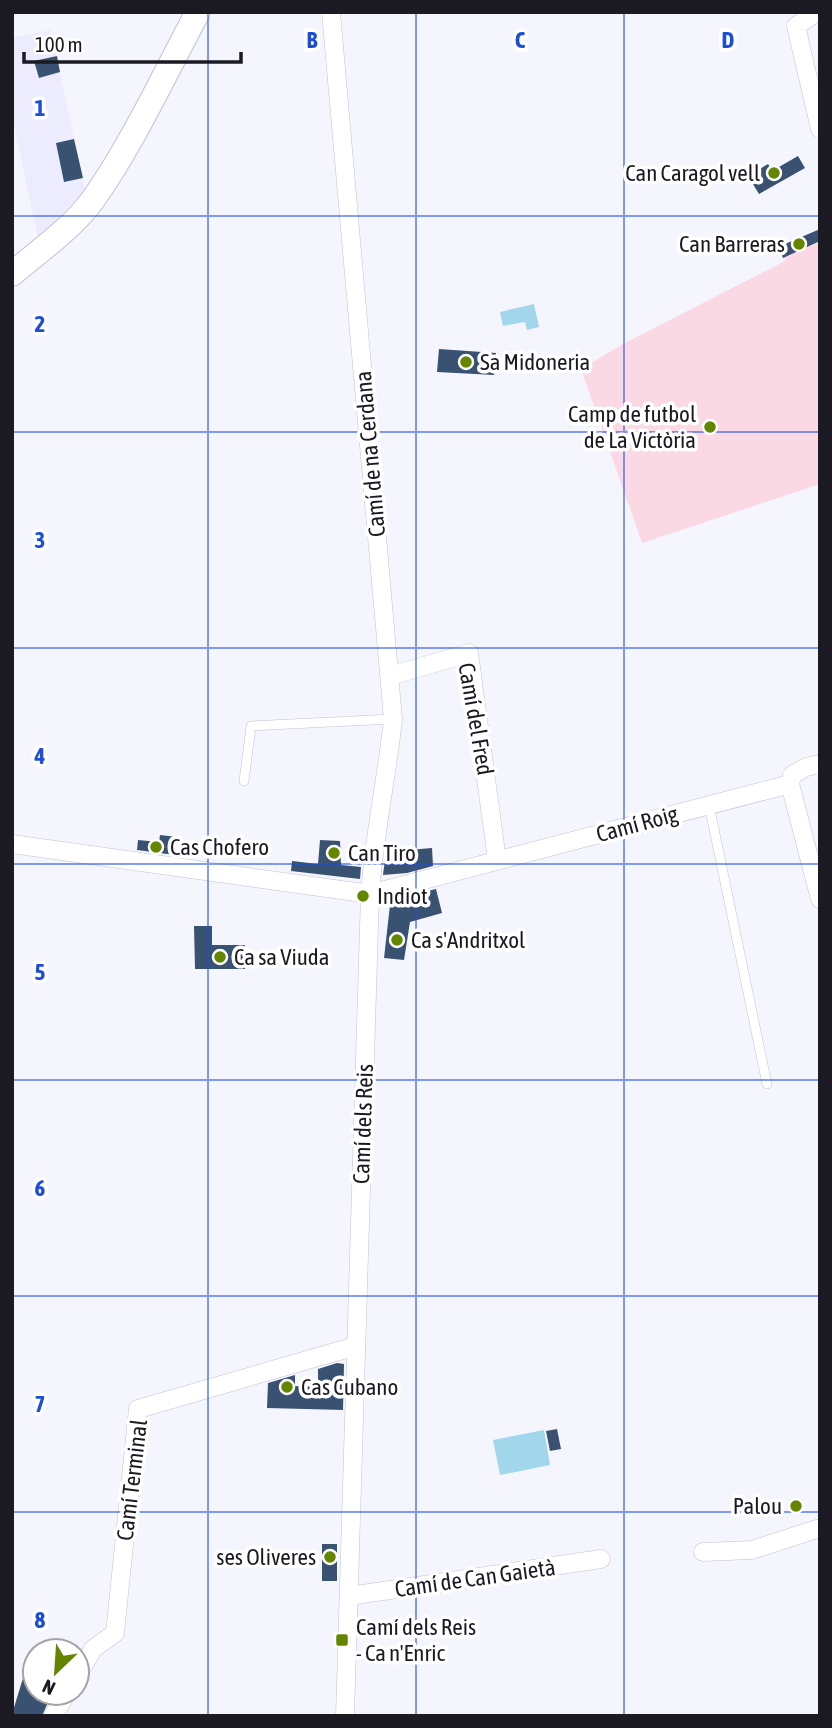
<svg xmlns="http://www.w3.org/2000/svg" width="832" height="1728" font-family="'Asap Condensed',sans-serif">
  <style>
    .built { fill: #edecfe }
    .green { fill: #fad9e5 }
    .water { fill: #a1d6eb }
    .building { fill: #395272 }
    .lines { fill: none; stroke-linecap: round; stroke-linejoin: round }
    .lane-casing { stroke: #c2c0d7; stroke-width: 10 }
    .street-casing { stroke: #c2c0d7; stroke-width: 19 }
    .secondary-casing { stroke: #c2c0d7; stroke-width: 26 }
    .lane { stroke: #fff; stroke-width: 9 }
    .street { stroke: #fff; stroke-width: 18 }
    .secondary { stroke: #fff; stroke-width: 24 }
    .grid { fill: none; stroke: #1d4ed8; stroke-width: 2; stroke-opacity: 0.55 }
    .poi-dot { fill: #648500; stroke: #fff; stroke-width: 2.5 }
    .labels { text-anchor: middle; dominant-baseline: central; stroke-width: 7; stroke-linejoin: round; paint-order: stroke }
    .poi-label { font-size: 23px; fill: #1b1a22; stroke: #fff; text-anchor: start }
    .street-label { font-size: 23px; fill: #1b1a22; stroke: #fff }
    .grid-label { font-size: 23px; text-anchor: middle; font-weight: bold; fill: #1d4ed8; stroke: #fff; stroke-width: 7; stroke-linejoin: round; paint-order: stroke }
  </style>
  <rect width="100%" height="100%" fill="#f5f5fe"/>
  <path class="built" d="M51,30L85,191L38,238L12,116V38Z"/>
  <path class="green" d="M820,241V484L642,543L581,369L623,344L787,260L783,258Z"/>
  <g class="water">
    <path d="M534,304L539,327L527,330L525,322L503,326L500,312Z"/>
    <path d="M544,1430L550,1465L500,1475L493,1440Z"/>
  </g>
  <g class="building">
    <path d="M57,56L60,72L39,78L34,61Z"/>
    <path d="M74,139L83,178L64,182L56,143Z"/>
    <path d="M798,156L805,168L759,194L748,176L768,164L772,171Z"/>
    <path d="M820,229V241L783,258L778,247Z"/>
    <path d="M439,349L496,353L494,375L437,372Z"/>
    <path d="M160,835L177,837L175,855L137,850L138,840L159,842Z"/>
    <path d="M320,840L340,841L341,865L361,867L360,879L291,871L292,861L318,864Z"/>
    <path d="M432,848L433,866L407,873L383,875L386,852Z"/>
    <path d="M436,889L442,913L410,922L404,960L384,958L390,905L403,897Z"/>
    <path d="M194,926H212V945H245V969H195Z"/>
    <path d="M337,1363L344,1364L343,1410L267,1408L268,1383L295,1375V1386L318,1387V1369Z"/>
    <path d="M557,1429L561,1449L550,1451L546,1431Z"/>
    <rect x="322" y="1544" width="15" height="37"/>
    <path d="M32,1649L35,1650V1693H41L40,1696L50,1698L42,1716L12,1714Z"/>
  </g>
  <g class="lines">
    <defs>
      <g id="lane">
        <path d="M244,781L251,726L393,719"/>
        <path d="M709,805L767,1084"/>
      </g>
      <g id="street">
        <path d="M331,12L393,719C387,777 374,835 370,894L345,1716"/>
        <path d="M811,16L796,26L820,129"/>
        <path d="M390,676L469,653L497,860"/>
        <path d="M790,784L792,775L806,767L820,764"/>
        <path d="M12,844L370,894L790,784L820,899"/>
        <path d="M703,1552L752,1550L820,1528"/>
        <path d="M349,1596L601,1559"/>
        <path d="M77,1676L93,1649L115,1633L138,1409L356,1346"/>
        <path d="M53,1716L67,1693"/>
      </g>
      <path id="secondary" d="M12,274C39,251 71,229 92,201C132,145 165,73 198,12"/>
    </defs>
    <use href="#lane" class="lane-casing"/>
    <use href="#street" class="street-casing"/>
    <use href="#secondary" class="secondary-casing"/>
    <use href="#lane" class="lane"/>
    <use href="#street" class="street"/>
    <use href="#secondary" class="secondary"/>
  </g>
  <path class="grid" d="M208,12V1716M416,12V1716M624,12V1716M12,216H820M12,432H820M12,648H820M12,864H820M12,1080H820M12,1296H820M12,1512H820"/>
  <g class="poi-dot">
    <circle cx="774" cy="173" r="7"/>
    <circle cx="799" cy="244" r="7"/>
    <circle cx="466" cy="362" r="7"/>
    <circle cx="710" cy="427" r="7"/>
    <circle cx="156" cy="847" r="7"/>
    <circle cx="334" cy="853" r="7"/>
    <circle cx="363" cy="896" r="7"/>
    <circle cx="397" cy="940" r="7"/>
    <circle cx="220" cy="957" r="7"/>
    <circle cx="287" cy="1387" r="7"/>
    <circle cx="796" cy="1506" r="7"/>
    <circle cx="330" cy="1557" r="7"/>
    <rect x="335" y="1633" width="14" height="14" rx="3.5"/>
  </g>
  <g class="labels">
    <g class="poi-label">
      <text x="760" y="173" text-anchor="end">Can Caragol vell</text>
      <text x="785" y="244" text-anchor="end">Can Barreras</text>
      <text x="480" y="362">Sa Midoneria</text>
      <text x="696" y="414" text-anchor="end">Camp de futbol<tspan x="696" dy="26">de La Victòria</tspan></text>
      <text x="170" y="847">Cas Chofero</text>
      <text x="348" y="853">Can Tiro</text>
      <text x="377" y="896">Indiot</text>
      <text x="411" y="940">Ca s'Andritxol</text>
      <text x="234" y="957">Ca sa Viuda</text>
      <text x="301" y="1387">Cas Cubano</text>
      <text x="782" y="1506" text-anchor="end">Palou</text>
      <text x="316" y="1557" text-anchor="end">ses Oliveres</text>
      <text x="356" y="1627">Camí dels Reis<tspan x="356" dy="26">- Ca n'Enric</tspan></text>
    </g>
    <g class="street-label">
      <text transform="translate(370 454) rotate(-95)">Camí de na Cerdana</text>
      <text transform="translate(476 719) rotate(80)">Camí del Fred</text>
      <text transform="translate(637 824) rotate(-15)">Camí Roig</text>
      <text transform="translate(363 1124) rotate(-88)">Camí dels Reis</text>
      <text transform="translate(132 1480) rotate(-83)">Camí Terminal</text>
      <text transform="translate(475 1578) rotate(-8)">Camí de Can Gaietà</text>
    </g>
  </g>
  <g class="grid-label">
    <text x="312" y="48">B</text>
    <text x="520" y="48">C</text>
    <text x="728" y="48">D</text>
    <text x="40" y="116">1</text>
    <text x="40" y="332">2</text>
    <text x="40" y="548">3</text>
    <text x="40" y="764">4</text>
    <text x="40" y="980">5</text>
    <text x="40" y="1196">6</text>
    <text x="40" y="1412">7</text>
    <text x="40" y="1628">8</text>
  </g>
  <rect width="832" height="1728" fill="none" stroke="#1b1a22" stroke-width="28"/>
  <g transform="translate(56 1672) rotate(205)"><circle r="33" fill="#ffffff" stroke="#a4a3a7" stroke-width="2"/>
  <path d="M0-5L12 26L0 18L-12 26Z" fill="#648500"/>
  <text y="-10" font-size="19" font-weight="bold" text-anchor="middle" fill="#1b1a22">N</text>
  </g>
  <path d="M24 52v10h217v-10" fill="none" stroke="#1b1a22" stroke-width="3.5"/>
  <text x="35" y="52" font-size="21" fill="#1b1a22" stroke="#ffffff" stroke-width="5" paint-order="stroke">100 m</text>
</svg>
